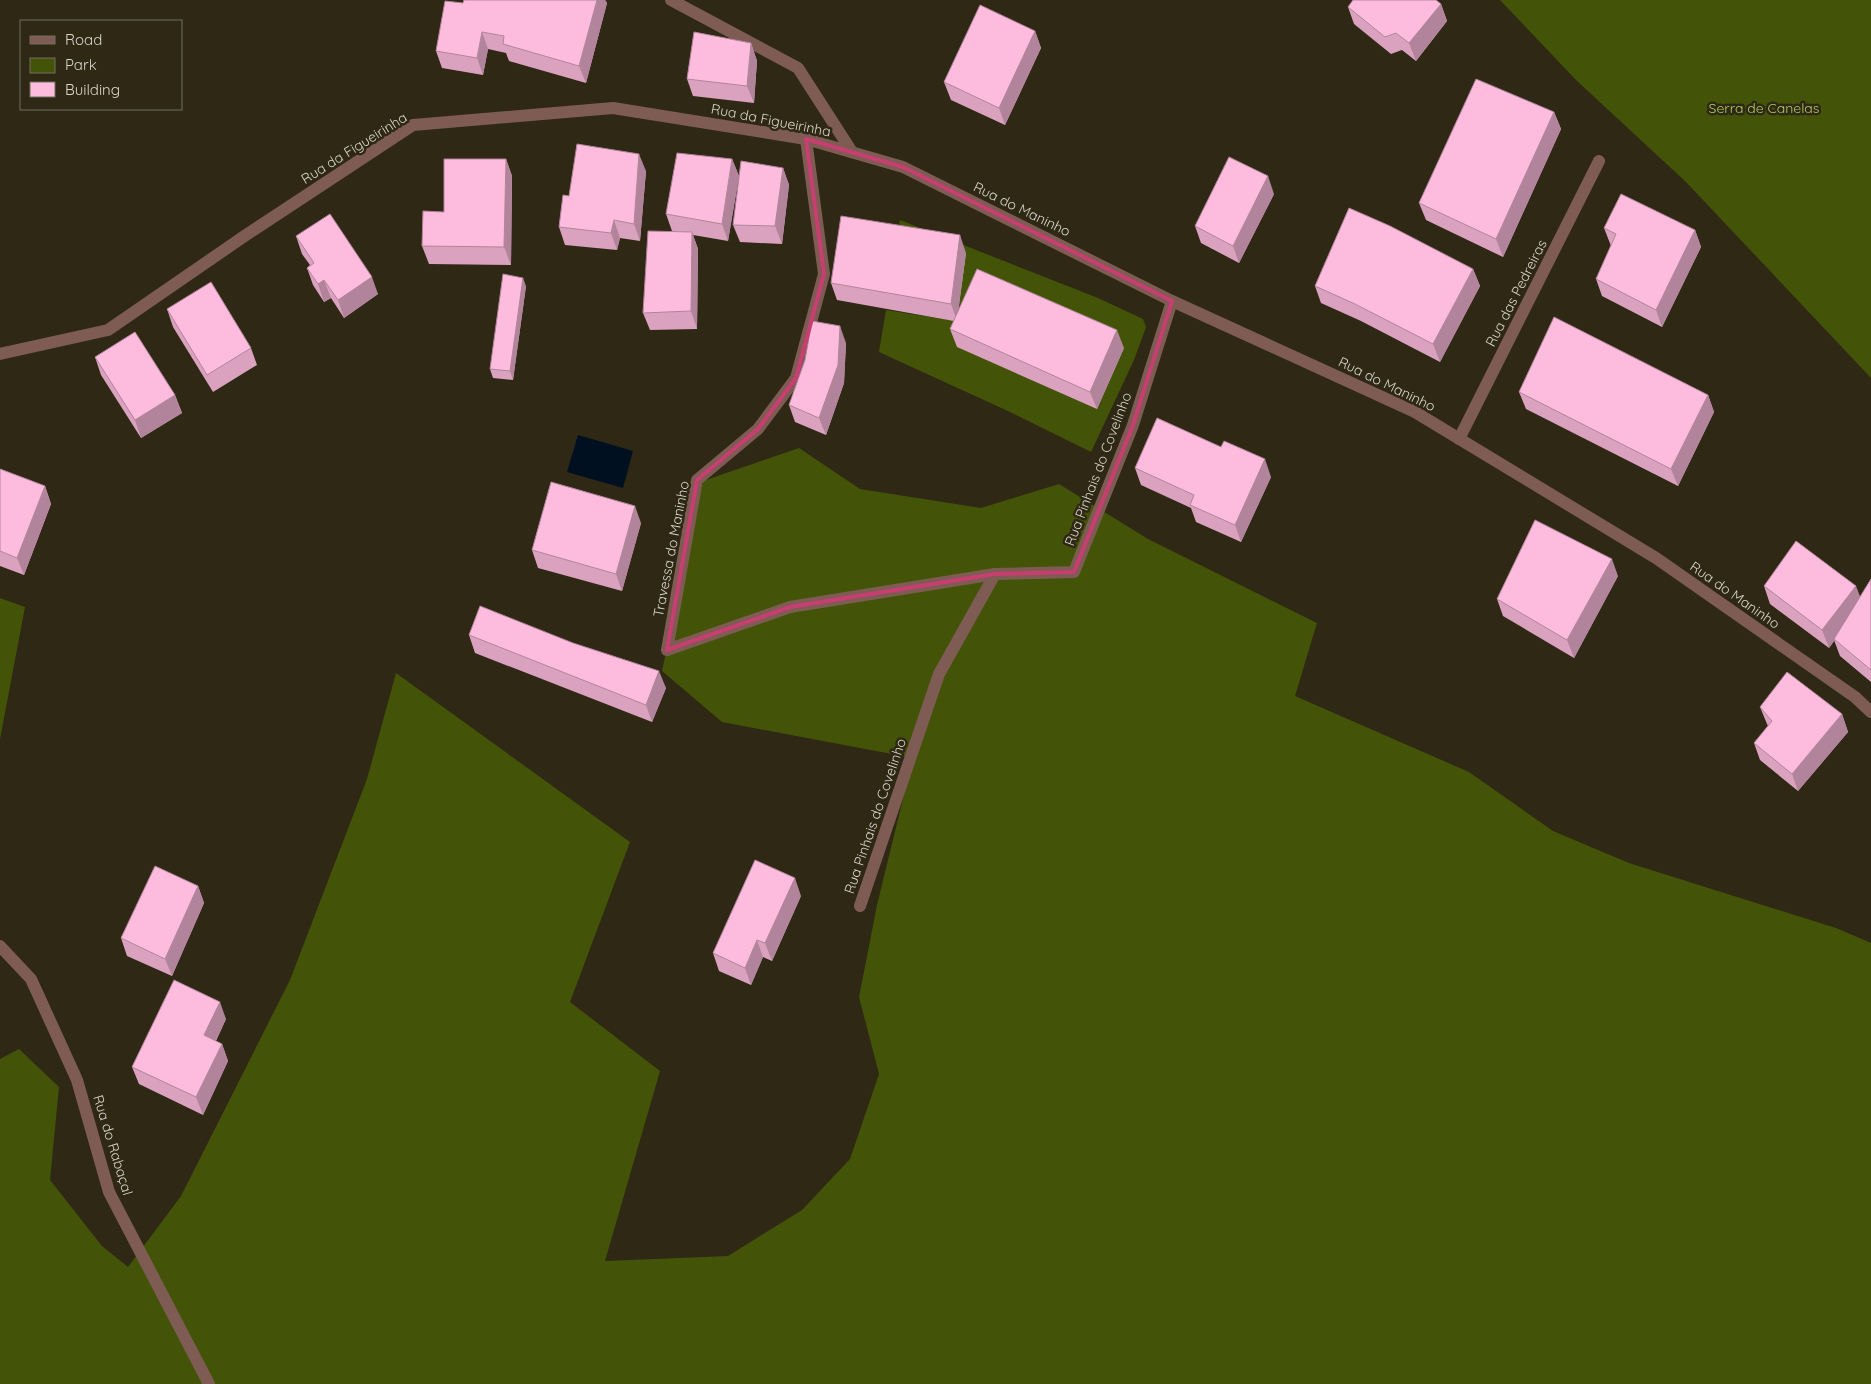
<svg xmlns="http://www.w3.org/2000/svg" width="1871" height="1384" font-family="Quicksand,sans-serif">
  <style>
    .green { fill: #435408 }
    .water { fill: #011021 }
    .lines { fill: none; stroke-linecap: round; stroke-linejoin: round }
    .minor { stroke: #7e5b53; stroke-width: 12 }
    .wall { fill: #daa2be }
    .shaded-wall { fill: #b1849b }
    .building { fill: #fdbcdd; stroke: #b1849b }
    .marked { fill: none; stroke: #c73e71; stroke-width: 4; stroke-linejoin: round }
    .labels { text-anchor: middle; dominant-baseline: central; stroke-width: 5; stroke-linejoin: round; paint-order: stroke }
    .park-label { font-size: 14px; fill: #aecc62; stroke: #2e2815 }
    .street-label { font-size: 14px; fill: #dad6cb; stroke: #2e2815 }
  </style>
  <rect width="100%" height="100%" fill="#2e2815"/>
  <g class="green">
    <path d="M1500,0H1871V378L1686,182L1576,80Z"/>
    <path d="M900,220L1098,298L1143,319L1146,327L1134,360L1091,452L1010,412L879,352L886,310L957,321L896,241Z"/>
    <path d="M799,448L860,489L981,508L1059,484L1148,539L1317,623L1295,696L1469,772L1553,831L1629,863L1836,928L1871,943V1384H0V1059L19,1049L59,1087L50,1180L102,1246L128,1267L181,1196L290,980L367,779L396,673L630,842L570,1002L660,1071L605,1261L728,1256L802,1210L850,1159L879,1074L859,997L877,905L913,758L722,722L662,671L703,481Z"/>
    <path d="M0,598L25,607L0,739Z"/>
  </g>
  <path class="water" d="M578,435L633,451L623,488L567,472Z"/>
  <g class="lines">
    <g class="minor">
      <path d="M671,0L798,68L852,152"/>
      <path d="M806,139L824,274L796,378L758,429L697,480L667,650L790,607L995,574"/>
      <path d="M0,354L108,330L246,235L413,125L613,108L806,139L903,167L1172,301L1415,412L1656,558L1855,697L1871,712"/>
      <path d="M1459,439L1599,161"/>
      <path d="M860,906L939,674L995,574L1074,572L1133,425L1172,301"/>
      <path d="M0,946L31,979L77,1080L109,1192L209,1384"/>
    </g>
  </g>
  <g class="wall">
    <path d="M464,0H605L607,3L586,83L509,61L506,53L488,49L483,75L442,68L436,51L463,3Z"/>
    <path d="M1441,4L1447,21L1416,61L1402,50L1391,54L1354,24L1348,7Z"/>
    <path d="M1035,31L1041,48L1005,125L951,100L944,82Z"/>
    <path d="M751,43L757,61L754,103L693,96L687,79Z"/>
    <path d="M1554,112L1561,129L1503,257L1426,220L1419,203Z"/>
    <path d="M506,159L512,176L511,265L429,264L422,246L444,212Z"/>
    <path d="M732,159L739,176L728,241L693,235L698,249L697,329L650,330L643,313L675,232L672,231L666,214Z"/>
    <path d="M783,168L789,185L782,244L740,242L733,225Z"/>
    <path d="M646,171L640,241L620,238L617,250L565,245L559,227Z"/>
    <path d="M1274,194L1239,263L1201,243L1195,226Z"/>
    <path d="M1604,228L1695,230L1701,247L1662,327L1602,296L1596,279L1611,246Z"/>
    <path d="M296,236L378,294L344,318L331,298L324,302L313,285L307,268L310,265L302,254Z"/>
    <path d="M966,253L958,312L1124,348L1097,409L957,347L950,329L954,321L837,300L831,283Z"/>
    <path d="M1473,269L1480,286L1440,362L1361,321L1321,303L1315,286Z"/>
    <path d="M526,286L513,380L493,378L490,369Z"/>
    <path d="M167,309L251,348L257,365L213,392L173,327Z"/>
    <path d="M846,343L844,383L826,435L795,422L789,405Z"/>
    <path d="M95,357L175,395L182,413L141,438L101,375Z"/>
    <path d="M1519,392L1708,395L1714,412L1678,486L1526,409Z"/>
    <path d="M1135,468L1271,477L1241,542L1196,522L1191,508L1141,485Z"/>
    <path d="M0,469L45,486L51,504L24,575L0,566Z"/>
    <path d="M641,523L622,591L538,568L532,550Z"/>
    <path d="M1618,576L1574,658L1503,616L1497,599Z"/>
    <path d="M1871,579V682L1840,656L1834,640L1829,648L1770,604L1764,586L1860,597Z"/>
    <path d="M469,635L573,643L666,688L652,722L475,653Z"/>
    <path d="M1760,707L1842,714L1848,732L1798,791L1760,760L1754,743L1768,726L1767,724Z"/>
    <path d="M198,886L204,903L172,976L127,956L121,938Z"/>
    <path d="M801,896L772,961L763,957L751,985L719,971L713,953Z"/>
    <path d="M226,1019L216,1041L222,1044L228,1061L203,1115L139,1084L132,1067Z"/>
  </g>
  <g class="shaded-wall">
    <path d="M597,0H605L607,3L586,83L579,66Z"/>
    <path d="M1441,4L1447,21L1416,61L1409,43Z"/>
    <path d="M1035,31L1041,48L1005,125L999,108Z"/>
    <path d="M482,32L488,49L483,75L477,58Z"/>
    <path d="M751,43L757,61L754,103L747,86Z"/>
    <path d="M1554,112L1561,129L1503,257L1496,239Z"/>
    <path d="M639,154L646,171L640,241L634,224Z"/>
    <path d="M506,159L512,176L511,265L504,247Z"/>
    <path d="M732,159L739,176L728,241L722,224Z"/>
    <path d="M783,168L789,185L782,244L775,226Z"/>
    <path d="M1268,176L1274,194L1239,263L1233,246Z"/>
    <path d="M614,220L620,238L617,250L611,233Z"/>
    <path d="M1695,230L1701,247L1662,327L1656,310Z"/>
    <path d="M692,232L698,249L697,329L691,311Z"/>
    <path d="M960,235L966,253L957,321L951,304Z"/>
    <path d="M1473,269L1480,286L1440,362L1433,344Z"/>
    <path d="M372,277L378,294L344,318L338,300Z"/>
    <path d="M523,278L526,286L513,380L510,371Z"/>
    <path d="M324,280L331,298L324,302L318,284Z"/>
    <path d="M840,326L846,343L844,383L826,435L819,418Z"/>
    <path d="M1117,330L1124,348L1097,409L1090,392Z"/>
    <path d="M175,395L182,413L141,438L135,420Z"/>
    <path d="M1708,395L1714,412L1678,486L1671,469Z"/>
    <path d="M1265,459L1271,477L1241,542L1235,525Z"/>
    <path d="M45,486L51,504L24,575L17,558Z"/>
    <path d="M635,506L641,523L622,591L616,574Z"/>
    <path d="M1612,559L1618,576L1574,658L1567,640Z"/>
    <path d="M1856,586L1863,604L1829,648L1822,630Z"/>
    <path d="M659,671L666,688L652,722L646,705Z"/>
    <path d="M1842,714L1848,732L1798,791L1792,774Z"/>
    <path d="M795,878L801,896L772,961L765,943Z"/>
    <path d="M198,886L204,903L172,976L165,959Z"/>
    <path d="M757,940L763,957L751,985L745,968Z"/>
    <path d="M220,1002L226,1019L210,1053L204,1035Z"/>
    <path d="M222,1044L228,1061L203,1115L196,1097Z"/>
  </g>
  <g class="building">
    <path d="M464,0H597L579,66L503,44L504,36L482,32L477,58L436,51L445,1L463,3Z"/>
    <path d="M1353,0H1436L1441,4L1409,43L1396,33L1385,37L1348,7Z"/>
    <path d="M980,5L1035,31L999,108L944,82Z"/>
    <path d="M694,32L751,43L747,86L687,79Z"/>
    <path d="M1476,79L1554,112L1496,239L1419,203Z"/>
    <path d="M577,144L639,154L634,224L614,220L611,233L559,227L563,195L569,196Z"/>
    <path d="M677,153L732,159L722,224L666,214Z"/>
    <path d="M1229,157L1268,176L1233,246L1195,226Z"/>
    <path d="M444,159H506L504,247L422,246L423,211L444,212Z"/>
    <path d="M741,161L783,168L775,226L733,225Z"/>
    <path d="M1621,194L1695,230L1656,310L1596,279L1616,234L1604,228Z"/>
    <path d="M1349,208L1390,226L1473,269L1433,344L1355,304L1315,286Z"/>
    <path d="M330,214L372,277L338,300L324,280L318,284L307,268L314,263L296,236Z"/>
    <path d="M841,216L960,235L951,304L831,283Z"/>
    <path d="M648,231L692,232L691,311L643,313Z"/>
    <path d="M977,269L1117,330L1090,392L950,329Z"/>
    <path d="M503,274L523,278L510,371L490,369Z"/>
    <path d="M211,282L251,348L207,375L167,309Z"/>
    <path d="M1554,317L1708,395L1671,469L1519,392Z"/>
    <path d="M812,321L840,326L838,365L819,418L789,405L805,360Z"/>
    <path d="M135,332L175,395L135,420L95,357Z"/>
    <path d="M1157,418L1221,447L1224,441L1265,459L1235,525L1190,505L1194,495L1135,468Z"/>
    <path d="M0,469L45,486L17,558L0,551Z"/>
    <path d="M551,482L635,506L616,574L532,550Z"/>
    <path d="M1535,520L1612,559L1567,640L1497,599Z"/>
    <path d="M1796,541L1856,586L1822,630L1764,586Z"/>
    <path d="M1871,579V670L1834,639Z"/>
    <path d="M480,606L573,643L659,671L646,705L469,635Z"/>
    <path d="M1787,672L1842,714L1792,774L1754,743L1772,721L1760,707Z"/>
    <path d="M755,860L795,878L765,943L757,940L745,968L713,953Z"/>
    <path d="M155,866L198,886L165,959L121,938Z"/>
    <path d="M174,980L220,1002L204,1035L222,1044L196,1097L132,1067Z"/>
  </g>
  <path class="marked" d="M806,139L903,167L1172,301L1133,425L1074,572L995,574L790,607L667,650L697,480L758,429L796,378L824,274Z"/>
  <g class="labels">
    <g class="park-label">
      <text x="1764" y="108">Serra de Canelas</text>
    </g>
    <g class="street-label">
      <text transform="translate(771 120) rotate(11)">Rua da Figueirinha</text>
      <text transform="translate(354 148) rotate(-32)">Rua da Figueirinha</text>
      <text transform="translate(1022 209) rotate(26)">Rua do Maninho</text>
      <text transform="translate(1516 293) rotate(-63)">Rua das Pedreiras</text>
      <text transform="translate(1387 384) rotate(26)">Rua do Maninho</text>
      <text transform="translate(1098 469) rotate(-69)">Rua Pinhais do Covelinho</text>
      <text transform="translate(671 549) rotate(-79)">Travessa do Maninho</text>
      <text transform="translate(1735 595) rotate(35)">Rua do Maninho</text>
      <text transform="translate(875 816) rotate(-71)">Rua Pinhais do Covelinho</text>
      <text transform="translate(113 1145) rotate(73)">Rua do Rabaçal</text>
    </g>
  </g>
  <rect x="20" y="20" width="162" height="90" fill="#2e2815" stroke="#736e5e"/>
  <rect x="30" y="36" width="25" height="8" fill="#7e5b53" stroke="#736e5e"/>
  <text x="65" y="45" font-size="15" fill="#dad6cb">Road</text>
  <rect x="30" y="58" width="25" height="15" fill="#435408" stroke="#736e5e"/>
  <text x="65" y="70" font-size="15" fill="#dad6cb">Park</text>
  <rect x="30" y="82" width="25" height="15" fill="#fdbcdd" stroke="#736e5e"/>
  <text x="65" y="95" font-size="15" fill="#dad6cb">Building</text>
</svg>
